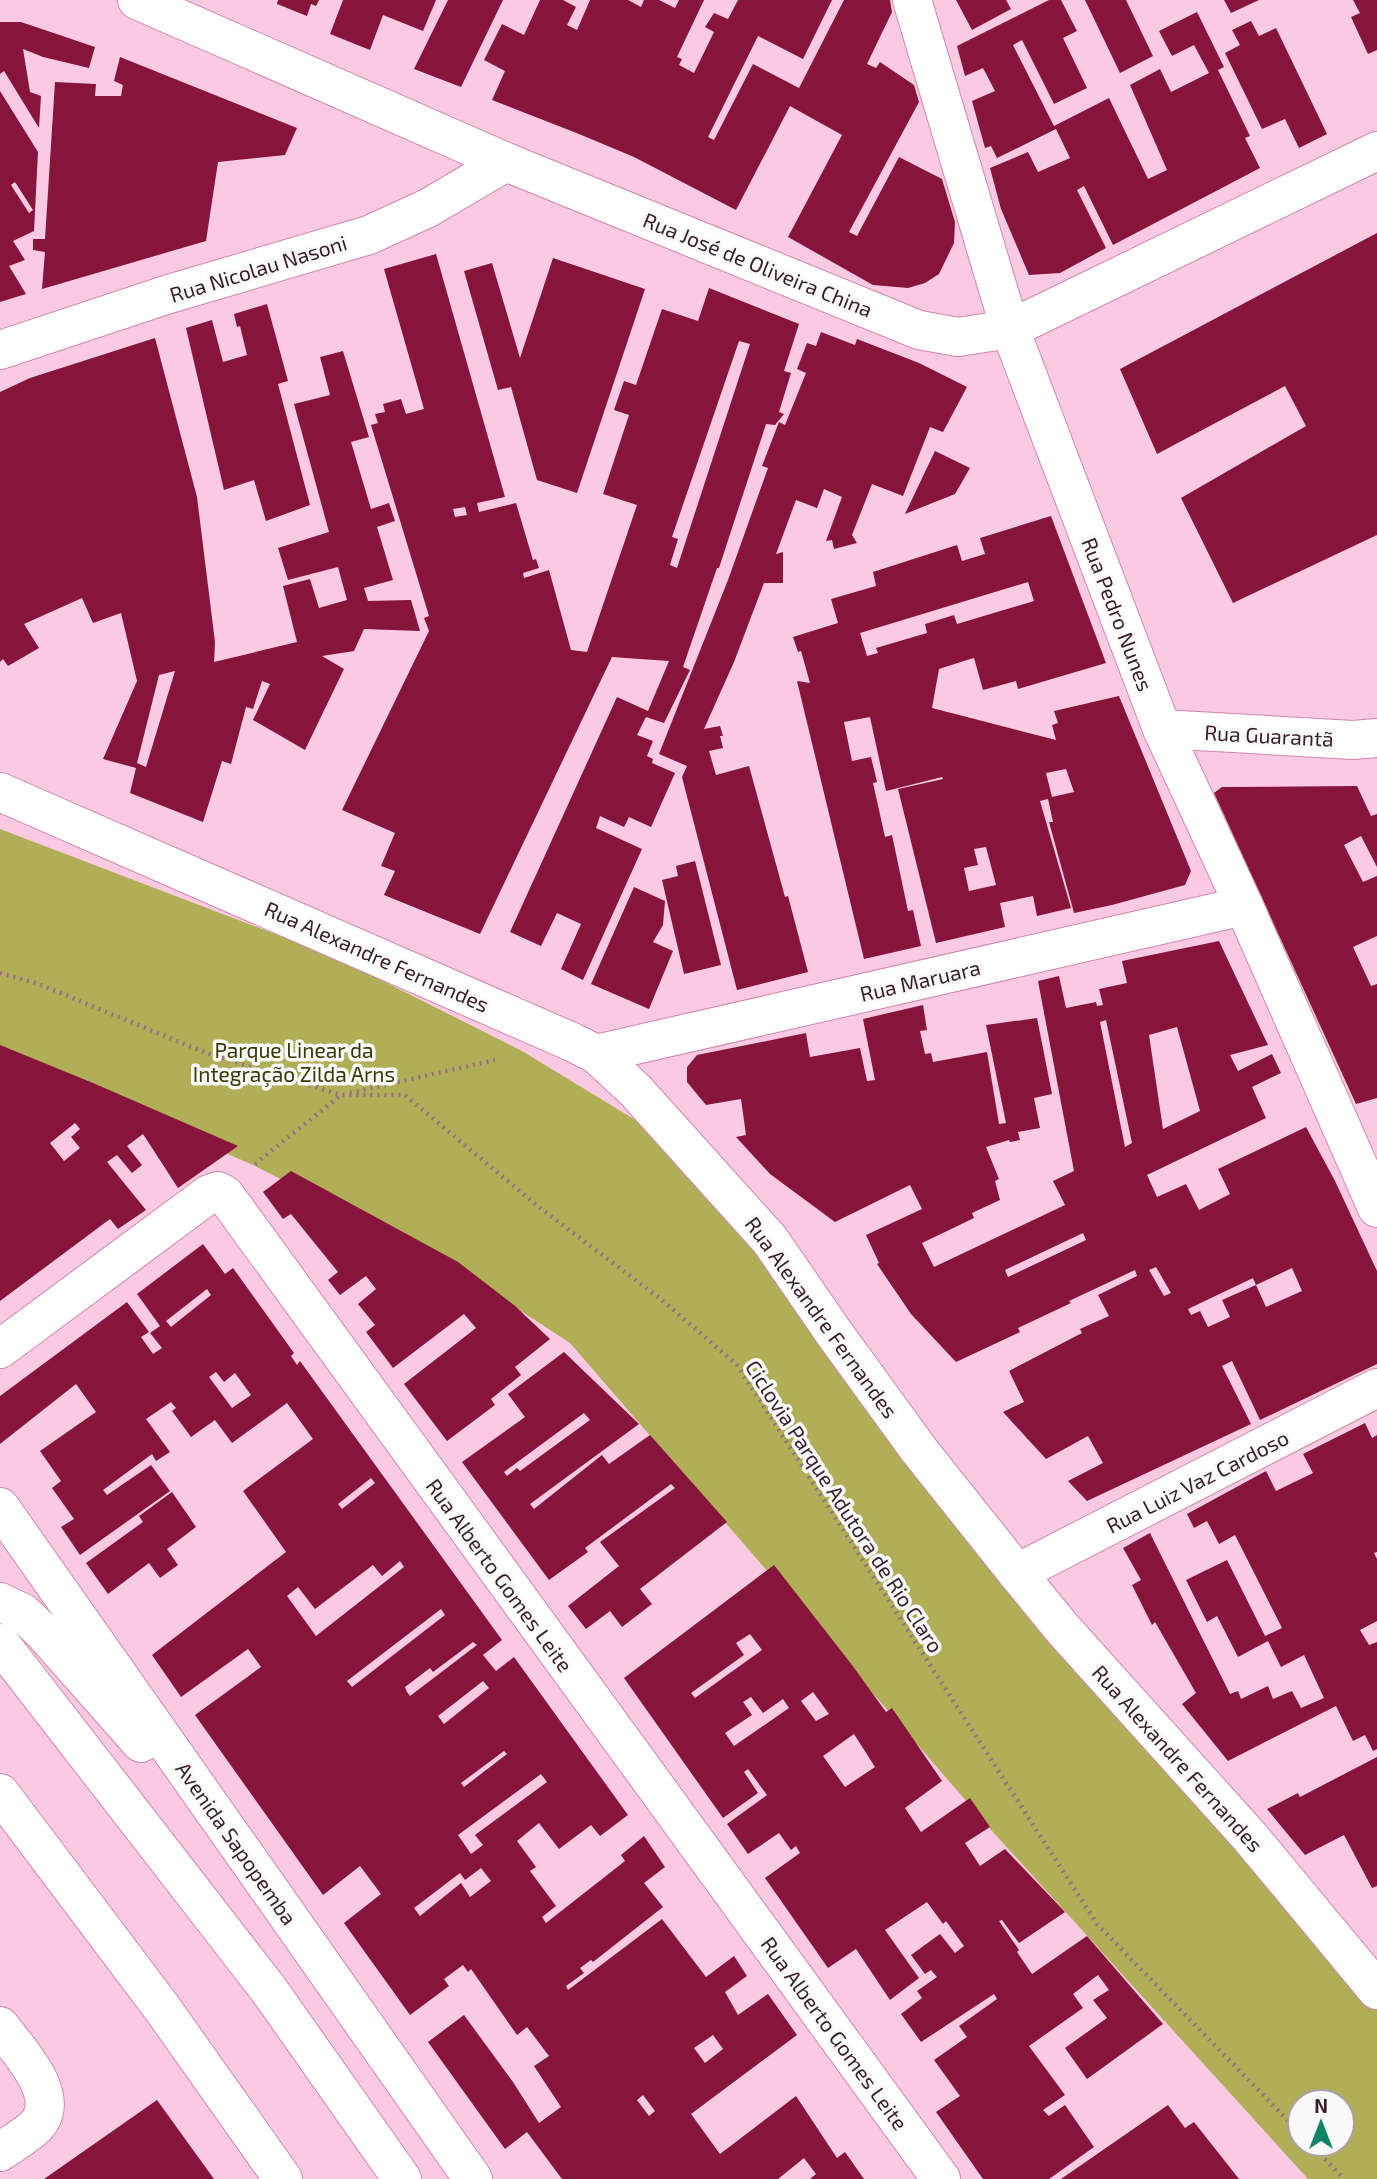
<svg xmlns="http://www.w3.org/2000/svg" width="1377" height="2179" font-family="'Exo 2',sans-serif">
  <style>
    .green { fill: #b0ae57; fill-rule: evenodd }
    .building { fill: #86143b; fill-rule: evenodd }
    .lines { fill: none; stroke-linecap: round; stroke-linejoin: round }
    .minor-casing { stroke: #d087ad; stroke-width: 40 }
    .major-casing { stroke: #d087ad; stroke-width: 40 }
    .path { stroke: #967184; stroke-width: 4.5; stroke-dasharray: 2 5; stroke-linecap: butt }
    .minor { stroke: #fff; stroke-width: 38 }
    .major { stroke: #fff; stroke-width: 38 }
    .labels { text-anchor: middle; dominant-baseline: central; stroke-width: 7; stroke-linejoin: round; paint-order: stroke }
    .street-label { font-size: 21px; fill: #391c2c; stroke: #fafafa }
    .park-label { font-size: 21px; fill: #3a3800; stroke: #fafafa }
  </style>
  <rect width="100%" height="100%" fill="#f9cae1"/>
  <path class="green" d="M0,829L335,957L522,1051L637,1121L722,1207L1377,1998V2179H1308L993,1832L570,1343L454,1267L253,1165L0,1055ZM1300,2102H1342V2144H1300Z"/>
  <g class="building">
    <path d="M278,0H319L316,6L311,4L307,16L277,4Z"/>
    <path d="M343,0H436L423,31L383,15L370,50L330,34Z"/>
    <path d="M448,0H503L461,87L414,69Z"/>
    <path d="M540,0H563L576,7L567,25L577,30L590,0H628L641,7L644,0H659L675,8L679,0H704L677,57L682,59L679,65L694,73L714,32L705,27L714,13L728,19L738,0H832L803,59L758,36L708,137L714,140L753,64L799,88L844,0H890L892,12L867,64L876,68L880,62L914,85L919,102L849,232L857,236L899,157L942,179L955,222L954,243L939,274L925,283L908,288L873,285L788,237L842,135L790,106L736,210L634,157L579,134L492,100L505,71L484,60L502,24L524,35Z"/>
    <path d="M956,0H1006L1011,9L972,30Z"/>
    <path d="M1049,0H1061L1077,31L1063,38L1087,88L1054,104L1022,40L1013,45L1054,126L1109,98L1148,179L1167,170L1130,85L1160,69L1171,92L1209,73L1194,45L1172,56L1159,31L1197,12L1224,67L1218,70L1250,136L1245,138L1260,168L1113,245L1084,186L1077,190L1106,248L1060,273L1029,275L1001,209L990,168L1028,152L1038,172L1070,158L1056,129L997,158L991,146L985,148L972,101L995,91L983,68L965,76L957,46Z"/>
    <path d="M1085,0H1126L1153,56L1120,73Z"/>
    <path d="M1224,0H1259L1231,13Z"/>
    <path d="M1353,0H1377V50L1368,54L1351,17L1360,13Z"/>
    <path d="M1251,21L1259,36L1276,28L1327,134L1299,148L1285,119L1262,129L1225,53L1240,45L1232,30Z"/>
    <path d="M0,22H21L95,47L89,68L43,57L23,49L30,92L41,96L39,128L4,71L0,74Z"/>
    <path d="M120,57L297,128L285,155L218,162L206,241L42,289L45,252L33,250V239H45L55,82L96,84L95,96H121L123,85L114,81Z"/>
    <path d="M0,91L38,152L34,231L13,241L25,260L9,266L26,294L0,302ZM15,182L33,210L29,213L11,185Z"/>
    <path d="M1377,233V535L1233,603L1181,498L1306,426L1285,386L1157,454L1120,369Z"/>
    <path d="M436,254L505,497L477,503L479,512L516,503L533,560L536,559L539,568L523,573L524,578L549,570L571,650L587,652L637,505L603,494L629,415L614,410L624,381L636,385L662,309L698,321L709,288L799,324L784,371L791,373L779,412L784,414L775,425L766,424L719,568H717L683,667L690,670L664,723L646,717L637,735L653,741L647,756L653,759L652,763L675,773L651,827L629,817L624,827L600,816L596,828L642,849L583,980L561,969L581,924L557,913L541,946L510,932L617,697L648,711L669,661L612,657L480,934L384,895L395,871L381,866L395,833L342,810L429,631L424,618L429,616L371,425L378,423L375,414L385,412L383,404L401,399L406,414L424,409L384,269ZM739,341L750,344L677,568L670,565L678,539L672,537ZM465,507L467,515L455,517L453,509Z"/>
    <path d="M553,258L645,289L577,493L537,480L511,387L498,390L464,271L492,263L520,358Z"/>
    <path d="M267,304L288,381L278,384L310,505L266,521L254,480L224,490L186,328L212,320L223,362L247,355L240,326L237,327L234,314Z"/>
    <path d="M821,332L855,345L857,339L919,363L967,387L943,432L930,427L903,496L872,484L852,535L857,543L834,549L832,540L826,541L842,497L824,489L817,508L796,500L776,554L783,552V583H764L734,662L704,729L720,726L723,736H720L723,748L709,751L716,775L749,766L785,897L788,896L808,972L737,990L682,777L687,766L659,754L728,580L768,468L762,466L779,422L785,425L806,373L797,369L807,343L816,346Z"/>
    <path d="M155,338L197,497L215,642L214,662L297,642L283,586L310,579L319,608L347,600L338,567L288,580L278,548L329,532L294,404L330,395L320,357L343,351L369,437L351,442L371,509L389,503L395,521L377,527L393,580L364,588L368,601L411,600L420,631L364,629L354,651L322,656L344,669L305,750L253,720L270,684L262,681L253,709L246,707L231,764L222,761L203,822L130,793L136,768L103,759L137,681L121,613L93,623L82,598L24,624L39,648L8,666L3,659L0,662V392L30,378ZM175,671L146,767L137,763L159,675Z"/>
    <path d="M935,451L970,468L955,494L905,514Z"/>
    <path d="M1051,516L1106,663L1018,689L1016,681L983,690L974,658L967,660L939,669L932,708L1056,740L1052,725L1058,723L1054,711L1119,696L1191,871L1185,885L1112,905L1074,913L1049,822H1053L1048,799L1040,801L1071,908L1037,916L1033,896L1000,903L1005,927L936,943L898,789L943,779L942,777L886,791L870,717L844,722L852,761L871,757L877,782L873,783L885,837L892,835L908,911L913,910L921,946L864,959L797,681L810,683L801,651L798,652L793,637L838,623L831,599L876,586L873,572L957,545L962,561L985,554L980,538ZM1028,582L1034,601L957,624L954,615L925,624L927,633L876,648L878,653L867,656L860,633ZM1066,769L1074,792L1052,797L1046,773ZM986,847L996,885L969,891L964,868L978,865L974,849Z"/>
    <path d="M1357,786L1371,816L1377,814V867L1361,836L1344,845L1363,882L1377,876V936L1353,947L1371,986L1377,984V1098L1356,1104L1214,793L1222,787Z"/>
    <path d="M695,861L721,965L684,974L662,880L678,876L676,866Z"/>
    <path d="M634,887L665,901L663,925L653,942L673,951L649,1009L591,984Z"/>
    <path d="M1219,941L1268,1045L1230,1055L1238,1071L1272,1054L1281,1073L1252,1087L1266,1118L1147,1175L1157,1197L1186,1184L1199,1210L1230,1194L1218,1169L1306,1127L1335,1181L1377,1271V1364L1260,1420L1232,1361L1222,1366L1251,1424L1087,1501L1068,1481L1103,1463L1088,1436L1046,1459L1003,1412L1024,1402L1009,1371L1082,1333L1080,1329L1109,1316L1098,1295L1137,1276L1135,1270L1069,1301L1071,1303L1018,1328L1020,1332L956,1362L911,1314L877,1264L879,1263L866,1235L922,1209L910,1185L835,1222L770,1174L736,1137L746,1135L741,1099L706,1105L687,1082V1067L697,1055L806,1033L810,1057L860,1048L867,1081L875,1080L863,1019L923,1005L927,1030L920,1031L925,1054L931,1053L933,1062L987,1052L999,1124L1006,1123L986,1025L1037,1018L1052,1094L1034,1098L1040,1128L1018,1132L1020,1140L1010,1142L1009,1140L986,1147L999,1179L995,1181L1000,1200L972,1213L974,1218L922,1243L934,1267L1065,1205L1053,1181L1074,1171L1038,981L1059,976L1066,1008L1096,1002L1097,1006L1103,1005L1099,989L1127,983L1122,961ZM1106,1020L1132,1143L1125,1147L1100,1022ZM1177,1027L1200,1111L1163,1129L1149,1035ZM1083,1233L1086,1240L1008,1277L1005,1270ZM1156,1267L1171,1293L1164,1296L1149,1270ZM1292,1268L1302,1291L1266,1307L1256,1285L1222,1300L1230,1317L1208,1327L1200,1311L1191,1315L1188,1309L1253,1278L1256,1285Z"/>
    <path d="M0,1045L93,1083L238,1146L178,1188L143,1134L127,1146L142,1165L132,1173L117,1155L107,1162L146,1210L118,1229L110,1219L0,1301ZM75,1123L80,1129L71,1137L80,1148L64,1161L50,1143Z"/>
    <path d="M291,1171L458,1262L514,1305L550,1339L515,1367L521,1375L491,1399L495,1405L447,1441L404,1384L476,1328L464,1314L393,1368L366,1332L375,1325L358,1304L376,1289L366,1276L340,1295L328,1280L338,1272L291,1214L283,1219L263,1192Z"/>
    <path d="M203,1244L225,1274L233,1268L294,1353L291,1356L297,1365L300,1361L502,1640L483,1655L496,1671L514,1657L628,1815L600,1836L591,1825L559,1849L539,1823L517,1841L536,1867L530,1871L556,1906L542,1917L546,1923L625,1861L621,1855L644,1836L665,1867L644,1883L663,1907L593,1962L591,1960L580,1968L584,1973L566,1986L568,1990L662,1919L706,1977L734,1956L747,1976L725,1992L738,2015L768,1994L797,2035L691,2114L720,2154L796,2096L837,2158L845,2152L864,2179H810L816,2174L804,2158L778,2179H562L527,2132L505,2149L428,2042L464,2015L513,2082L539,2123L561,2107L534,2066L549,2056L527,2027L517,2035L471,1969L468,1972L463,1965L444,1979L449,1986L410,2015L344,1923L381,1894L360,1866L323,1895L195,1715L261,1667L248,1649L181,1697L152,1655L286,1552L243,1491L313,1439L287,1403L232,1443L215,1420L191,1437L172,1411L176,1408L171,1402L146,1419L170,1452L156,1461L152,1454L103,1490L107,1495L151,1465L170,1491L80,1555L61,1527L74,1519L52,1488L61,1481L40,1451L96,1412L76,1384L0,1444V1396L127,1302L149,1332L141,1337L153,1354L162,1348L150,1333L160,1326L137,1294ZM207,1289L211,1295L171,1327L166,1321ZM216,1372L224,1382L235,1373L251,1395L232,1408L209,1377ZM371,1478L375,1483L342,1509L338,1504ZM400,1561L404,1567L316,1636L287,1596L298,1587L315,1609L373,1565L382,1576ZM441,1609L445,1615L352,1687L347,1681ZM473,1642L477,1645L410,1696L407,1692L405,1687L430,1668L433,1672ZM483,1681L489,1688L444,1724L438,1716ZM504,1751L507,1754L464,1787L461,1783ZM541,1774L547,1782L475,1835L483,1845L471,1854L458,1835ZM481,1868L491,1881L470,1897L461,1883L420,1916L414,1908L460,1873L465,1880ZM713,2035L723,2049L705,2063L694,2048ZM643,2095L655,2111L649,2116L637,2100Z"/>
    <path d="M564,1352L639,1424L530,1504L534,1509L602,1455L609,1464L650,1435L727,1522L640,1589L652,1604L622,1627L610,1611L586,1629L568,1606L619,1566L600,1542L675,1488L671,1484L585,1548L588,1552L549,1580L462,1462L525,1417L508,1394ZM584,1413L590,1420L520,1471L517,1468L507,1476L504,1472Z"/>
    <path d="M1365,1423L1372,1438L1377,1435V1552L1374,1553L1377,1559V1621L1360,1630L1369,1645L1377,1642V1749L1373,1751L1365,1735L1353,1741L1336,1706L1228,1761L1182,1704L1196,1693L1155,1622L1152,1625L1132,1585L1141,1580L1123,1548L1150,1533L1230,1694L1238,1691L1241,1699L1268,1686L1273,1699L1292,1691L1301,1708L1324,1698L1304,1655L1281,1667L1268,1641L1238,1657L1217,1616L1207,1622L1186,1580L1227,1560L1265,1636L1282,1628L1235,1535L1219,1544L1207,1521L1194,1528L1187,1514L1266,1471L1276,1491L1313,1473L1303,1454Z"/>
    <path d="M172,1492L196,1527L167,1549L178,1565L160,1578L149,1563L108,1594L86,1563L143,1522L139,1516Z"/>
    <path d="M774,1565L852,1665L886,1712L892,1708L942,1781L905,1808L921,1832L970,1798L990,1827L965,1843L980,1866L1005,1849L1065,1912L1019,1943L1002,1920L999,1921L1019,1950L1017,1952L1032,1974L1087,1936L1163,2024L1087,2079L1065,2048L1107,2018L1093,2000L1109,1990L1098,1975L1073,1994L1083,2008L1029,2046L1065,2095L1043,2110L1049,2116L1065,2105L1094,2147L1049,2179H983L936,2112L960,2096L934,2060L967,2037L959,2026L997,1999L994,1994L921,2042L901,2014L922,1998L917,1991L937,1977L931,1970L925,1974L911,1955L940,1934L955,1953L964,1946L946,1921L943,1924L927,1902L885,1930L919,1978L890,2000L856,1949L828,1968L765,1878L800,1853L796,1846L791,1850L779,1833L748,1854L727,1824L767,1795L748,1769L744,1772L758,1793L723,1818L624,1678ZM750,1634L762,1650L695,1698L691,1693L744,1655L736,1643ZM813,1692L829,1714L816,1721L801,1701ZM751,1697L763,1713L783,1699L789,1708L734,1746L725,1733L752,1715L743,1702ZM854,1734L875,1767L845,1787L823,1756Z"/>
    <path d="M1377,1757V1886L1372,1888L1344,1835L1305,1855L1267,1809L1298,1793L1300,1797Z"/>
    <path d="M157,2100L214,2179H44Z"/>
    <path d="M1168,2105L1185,2128L1194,2122L1239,2179H1061Z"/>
  </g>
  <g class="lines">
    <defs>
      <g id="minor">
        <path d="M137,0L506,162L919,330L958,337L1010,329L1377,151"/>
        <path d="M912,0L1010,329L1162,729L1244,906L1377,1208"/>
        <path d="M0,350L169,294L369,235L428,208L506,162"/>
        <path d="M1162,729L1353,740L1377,738"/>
        <path d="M0,792L572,1042L596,1054L635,1090L770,1240L834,1333L919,1450L1017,1573L1062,1628L1250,1837L1377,1990"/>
        <path d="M596,1054L1244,906"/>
        <path d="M0,1349L209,1194L218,1191L225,1195L941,2179"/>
        <path d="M1017,1573L1377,1388"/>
        <path d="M0,1793L162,2008L283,2179"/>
        <path d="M0,2026C18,2050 64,2097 36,2126C26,2136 11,2144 0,2152"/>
      </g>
      <g id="major">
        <path d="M0,1507L473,2179"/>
        <path d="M0,1602L23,1613L43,1632L141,1743"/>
        <path d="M0,1643L269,1990L402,2179"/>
      </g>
    </defs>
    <use href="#minor" class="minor-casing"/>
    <use href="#major" class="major-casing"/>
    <g class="path">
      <path d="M0,973L36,983L206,1053L341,1095H405L540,1208L662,1300L737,1365L1097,1924L1300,2133"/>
      <path d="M350,1093L495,1060"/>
      <path d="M255,1164L341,1095"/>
      <path d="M1310,2144L1344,2179"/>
    </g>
    <use href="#minor" class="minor"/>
    <use href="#major" class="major"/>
  </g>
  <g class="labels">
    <g class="street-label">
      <text transform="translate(758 264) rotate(22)">Rua José de Oliveira China</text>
      <text transform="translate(258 268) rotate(-17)">Rua Nicolau Nasoni</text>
      <text transform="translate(1118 614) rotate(69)">Rua Pedro Nunes</text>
      <text transform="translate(1269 735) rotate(3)">Rua Guarantã</text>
      <text transform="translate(377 956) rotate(24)">Rua Alexandre Fernandes</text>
      <text transform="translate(920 980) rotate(-13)">Rua Maruara</text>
      <text transform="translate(822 1317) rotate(54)">Rua Alexandre Fernandes</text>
      <text transform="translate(1197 1481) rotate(-27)">Rua Luiz Vaz Cardoso</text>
      <text transform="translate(845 1506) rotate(57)">Ciclovia Parque Adutora de Rio Claro</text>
      <text transform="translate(500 1575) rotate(54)">Rua Alberto Gomes Leite</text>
      <text transform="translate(1178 1758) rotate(48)">Rua Alexandre Fernandes</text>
      <text transform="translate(237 1843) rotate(55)">Avenida Sapopemba</text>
      <text transform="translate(835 2033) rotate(54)">Rua Alberto Gomes Leite</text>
    </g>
    <g class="park-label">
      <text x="294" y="1049">Parque Linear da<tspan x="294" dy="24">Integração Zilda Arns</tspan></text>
    </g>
  </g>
  <g transform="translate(1321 2123)"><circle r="33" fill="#fafafa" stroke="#ada1a8" stroke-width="2"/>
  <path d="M0-5L12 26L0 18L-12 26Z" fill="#0e8464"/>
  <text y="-10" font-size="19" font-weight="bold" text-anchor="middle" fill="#391c2c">N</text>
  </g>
</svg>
